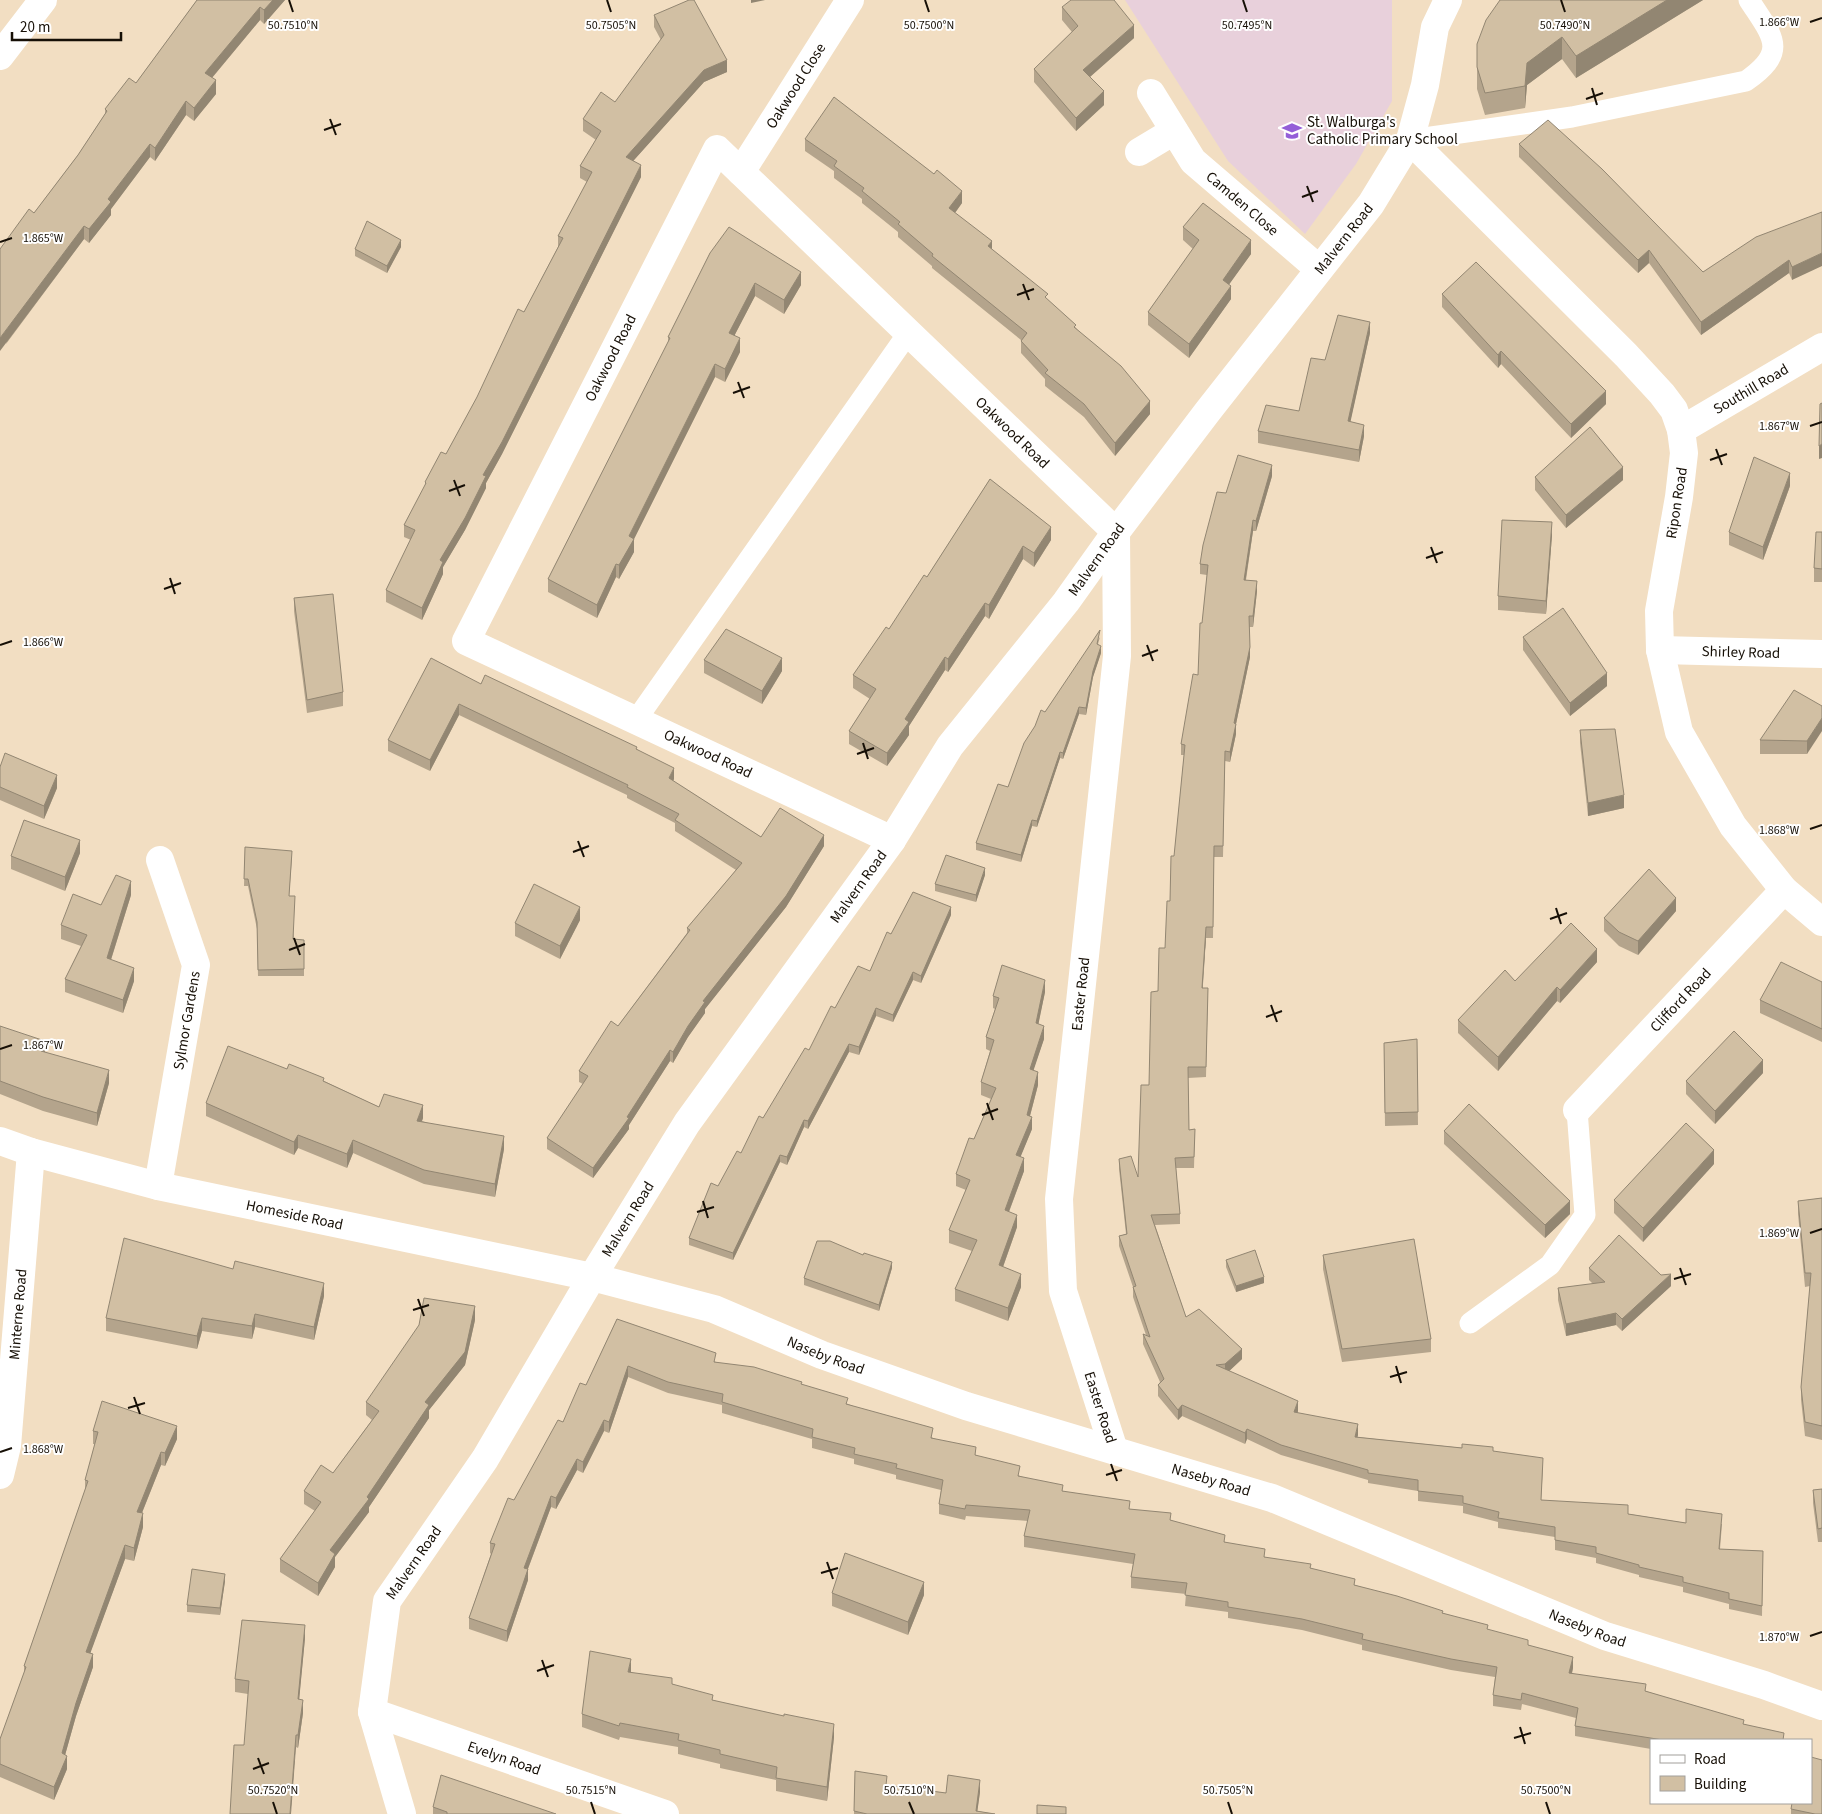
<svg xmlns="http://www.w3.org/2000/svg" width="1822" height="1814" font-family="'Source Sans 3',sans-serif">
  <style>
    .education { fill: #e8d0db }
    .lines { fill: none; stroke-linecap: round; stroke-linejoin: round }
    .service { stroke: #fff; stroke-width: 21 }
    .minor { stroke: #fff; stroke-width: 28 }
    .tertiary { stroke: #fff; stroke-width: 28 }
    .wall { fill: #b4a48c }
    .shaded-wall { fill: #928672 }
    .building { fill: #d1bfa3; stroke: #928672 }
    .ticks { fill: none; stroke: #160f06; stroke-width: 2 }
    .labels { text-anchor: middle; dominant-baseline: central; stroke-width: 4; stroke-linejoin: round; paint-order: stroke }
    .street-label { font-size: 15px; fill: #160f06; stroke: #fff }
    .poi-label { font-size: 15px; fill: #160f06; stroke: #fff; text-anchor: start }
    .ticks-label { font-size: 12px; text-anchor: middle; fill: #160f06; stroke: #fff; stroke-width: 4; stroke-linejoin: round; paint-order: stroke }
  </style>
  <rect width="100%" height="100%" fill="#f2dec2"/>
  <path class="education" d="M1125,0H1392V101L1356,164L1305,234L1228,161Z"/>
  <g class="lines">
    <g class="service">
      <path d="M1410,140L1572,117L1746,81C1789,51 1773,37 1749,0"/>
      <path d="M636,720L909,332"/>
      <path d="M1470,1323L1550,1265L1585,1215L1577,1110"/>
    </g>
    <g class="minor">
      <path id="s1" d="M1151,93L1193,161L1319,269"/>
      <path d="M1410,140L1626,355L1662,394L1674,410L1681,430L1684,453L1679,497L1659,611L1660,650L1679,732L1733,826L1784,890L1822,922"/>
      <path d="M1139,152L1174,131"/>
      <path id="s2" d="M741,172L850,0"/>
      <path id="s3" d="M1681,430L1822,347"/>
      <path id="s4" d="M1660,650L1822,654"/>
      <path id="s5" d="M892,840L466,641L717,149L1116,532L1117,656L1059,1199L1063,1291L1114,1450"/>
      <path id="s6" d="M1577,1110L1784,890"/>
      <path id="s7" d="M0,1141L31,1152L158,1186L592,1277L714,1309L822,1355L966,1406L1272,1498L1605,1636L1764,1685L1822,1706"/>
      <path id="s8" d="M158,1186L196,965L160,860"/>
      <path id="s9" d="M0,1475L7,1446L31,1152"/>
      <path id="s10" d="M372,1712L665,1814"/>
    </g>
    <g class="tertiary">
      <path d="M0,56L43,0"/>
      <path id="s11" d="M402,1814L372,1712L387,1601L485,1459L592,1277L687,1123L892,840L950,746L1066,602L1116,532L1208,411L1371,204L1410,140L1425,85L1435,27L1448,0"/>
    </g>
  </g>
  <g class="wall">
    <path d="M197,0H285L264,24L260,20L212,78L216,94L194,121L186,115L155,161L150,157L111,209V215L89,243L84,239L6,344L34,213L78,155L105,114V109L136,83Z"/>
    <path d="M1500,0H1703L1576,78L1562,59L1527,85L1525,108L1485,115L1477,89V44Z"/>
    <path d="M1062,7L1134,38L1090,77L1104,105L1076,131L1034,82V69L1072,32L1062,20Z"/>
    <path d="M654,15L727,72L704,82L633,161L641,177L502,454L486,483V488L465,530L443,567V574L422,620L386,602V590L411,540L404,537V525L425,486V482L446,454L524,312L558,247V236L587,182L580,178V166L596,140L583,131V119L615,102L661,40L654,27Z"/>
    <path d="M805,139L962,203L955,213L992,250L1048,300L1076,328L1150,414L1115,456L1084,417L1045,386V379L1021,353V340L932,268V266L898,237V232L862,203V199L834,178V171L805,151Z"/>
    <path d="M1519,144L1703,272L1822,212L1792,280L1789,273L1701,335L1649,263L1638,273L1519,157Z"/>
    <path d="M1183,227L1251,254L1229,284L1231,299L1189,358L1148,325V312L1193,249L1183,240Z"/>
    <path d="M401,247L387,273L355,256V249Z"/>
    <path d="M710,253L801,285L784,314L755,296L734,336L740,352L725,382L715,377L634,539V552L619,579L616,577L597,618L548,592V579L668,343V337Z"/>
    <path d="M1442,294L1606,404L1571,438L1501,364L1498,368L1442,307Z"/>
    <path d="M1370,333L1350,422L1364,436L1359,462L1258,443V431L1299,411L1325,360Z"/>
    <path d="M1272,476L1256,531H1253L1246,580L1257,591L1253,627H1249L1250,657L1236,724V734L1230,762L1225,761L1223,857H1214L1213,938H1206L1202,988H1208L1206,1077L1188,1078L1189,1130L1195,1129L1194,1168H1176L1180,1214V1224L1155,1225L1186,1317L1242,1359L1229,1371L1298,1411V1413L1358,1435L1357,1437L1493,1451L1543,1468L1541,1500L1686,1523L1722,1524L1720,1549L1763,1551L1762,1616L1729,1609V1604L1683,1592V1587L1639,1577V1575L1596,1563V1558L1555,1550V1537L1498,1528V1522L1463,1513V1506L1418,1501V1491L1368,1483V1480L1281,1455L1247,1439L1245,1444L1182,1416L1178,1420L1158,1396V1385L1160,1382L1143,1344V1334L1146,1335L1133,1297V1287L1119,1246V1236L1126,1234L1119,1169V1159L1138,1177L1149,1085L1158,991L1165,948L1170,901L1184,755H1181V744L1198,675L1207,575L1200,574V564L1226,493Z"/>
    <path d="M1535,477L1623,480L1566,528L1535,490Z"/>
    <path d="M990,479L1051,540L1034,567L1023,559L989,619L985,616L948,672L945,670L909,726V735L887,766L849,744V731L870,699L853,688V675L889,629L927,577Z"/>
    <path d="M1790,486L1763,560L1729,545V532Z"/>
    <path d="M1822,532V582H1814V568Z"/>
    <path d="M1552,535L1546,614L1498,610V596Z"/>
    <path d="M294,598L343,692V706L307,713L294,611Z"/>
    <path d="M1100,637L1098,644L1101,653L1093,677L1086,715L1079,714L1063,759L1060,758L1037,827L1032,826L1021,862L976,850V843L1008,787L1045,712Z"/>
    <path d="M1523,637L1607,686L1570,716L1523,650Z"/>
    <path d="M704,660L782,671L762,704L704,673Z"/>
    <path d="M481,684L637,749L674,779L673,781L761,837L824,846L786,907L705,1009V1013L688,1037L673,1063L670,1061L629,1125V1129L593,1178L547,1149V1138L583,1084L579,1082V1071L618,1026L687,933V928L736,870L675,831V823L627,798V795L459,715L430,771L388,751V740Z"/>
    <path d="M1822,706L1807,754H1760V740Z"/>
    <path d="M1580,730L1624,808L1588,816L1580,743Z"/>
    <path d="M0,767L57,788L44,819L0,800Z"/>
    <path d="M245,847L292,858L289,896L294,939L304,940V976H258L257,929L248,886H244Z"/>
    <path d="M80,853L65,891L11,869V856Z"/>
    <path d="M985,875L976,902L935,891V884Z"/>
    <path d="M131,895L111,960L134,981L123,1013L65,992V979L81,946L61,939V925L101,905Z"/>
    <path d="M1676,911L1638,955L1619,946L1604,931V918Z"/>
    <path d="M951,915L921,983L913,980L893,1022L876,1016L859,1055L849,1052L808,1129L804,1127L787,1165L780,1162L733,1260L689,1245V1238L718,1186L741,1153L763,1118L809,1050L835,1008L870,971L891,934Z"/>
    <path d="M580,920L560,959L515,936V923Z"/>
    <path d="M1597,962L1560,1003L1557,1001L1498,1071L1458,1033V1020L1515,981Z"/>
    <path d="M1822,982V1042L1760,1013V1000Z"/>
    <path d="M1045,992L1038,1024L1044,1039L1033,1070L1038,1085L1030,1116L1032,1129L1020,1157L1024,1171L1009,1212L1017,1227L1003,1267L1021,1287L1008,1321L955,1301V1289L972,1251L949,1243V1230L966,1190L956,1186V1174L974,1139L991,1099L981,1095V1082L990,1051L986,1049V1037L995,1009L993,1008V996Z"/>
    <path d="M0,1026L45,1052L109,1083L97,1126L43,1111L0,1094Z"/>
    <path d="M1417,1039L1418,1125L1385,1126L1384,1043Z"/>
    <path d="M287,1069L324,1081L379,1107L423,1118L422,1121L504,1149L495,1197L424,1184L353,1153L347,1168L298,1148L294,1155L206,1116V1103Z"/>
    <path d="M1763,1073L1715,1124L1686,1094V1081Z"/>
    <path d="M1444,1131L1570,1214L1545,1238L1444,1144Z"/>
    <path d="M1714,1164L1643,1242L1614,1213V1200Z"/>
    <path d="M1822,1198V1440L1805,1436L1801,1400V1387L1810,1286L1805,1287L1798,1214V1201Z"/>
    <path d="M1323,1255L1431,1339V1352L1342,1362L1323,1269Z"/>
    <path d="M1226,1260L1264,1283L1236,1292L1226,1267Z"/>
    <path d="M892,1268L879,1311L804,1285V1278Z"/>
    <path d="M1589,1268L1671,1286L1622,1331L1616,1325L1566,1336L1558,1300V1288L1593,1284L1589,1280Z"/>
    <path d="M324,1296L314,1340L255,1327L252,1339L202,1331L197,1349L106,1331V1318Z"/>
    <path d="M617,1319L716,1362L802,1385L848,1404L976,1455L1020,1476L1063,1491L1171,1520L1225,1542L1265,1557L1311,1568L1355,1585L1443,1613L1528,1645L1573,1668L1572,1674L1646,1691L1744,1724L1784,1740H1651V1749L1575,1736V1726L1576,1718L1522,1704L1521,1710L1493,1706V1695L1495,1677L1451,1670L1362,1650V1645L1302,1630L1228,1618V1612L1185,1606L1186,1594L1131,1588V1577L1133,1564L1024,1547V1536L1028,1521L966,1516L965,1520L939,1514V1504L941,1490L896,1479V1475L854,1464V1459L812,1448V1439L722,1413V1405L668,1393L628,1377L609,1433L604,1431L583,1473L577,1470L556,1509L551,1507L528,1569V1580L507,1642L469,1629V1618L491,1554L490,1553V1543L514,1500L586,1385Z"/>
    <path d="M475,1320L465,1365L429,1410V1418L369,1507V1512L335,1557V1567L318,1596L280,1572V1559L315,1511L304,1504V1491L333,1473L372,1420L366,1415V1402Z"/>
    <path d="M93,1431L177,1439L165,1466L161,1465L142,1513L143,1527L134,1561L125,1559L90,1653L93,1667L76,1716L65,1755L67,1769L54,1800L0,1777V1739L24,1673V1666L85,1490V1480L95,1444H93Z"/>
    <path d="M1822,1489V1542H1818L1813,1503V1490Z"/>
    <path d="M225,1581L220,1615L187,1612V1605Z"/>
    <path d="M832,1593L924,1595L908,1635L832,1606Z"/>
    <path d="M305,1638L299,1699L303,1713L298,1748L296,1747L248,1694L235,1692V1679Z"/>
    <path d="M630,1672L672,1684L713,1700L834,1737L827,1801L776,1791V1780L720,1768V1764L678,1754V1747L620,1737L619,1740L582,1727V1714Z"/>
    <path d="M855,1771L887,1785L946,1793L980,1792L977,1811L995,1814H854Z"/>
    <path d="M433,1807L556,1814H433Z"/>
    <path d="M1791,1809L1822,1814H1791Z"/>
  </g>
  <g class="shaded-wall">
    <path d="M273,0H285L264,24V10Z"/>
    <path d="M751,0H765L751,3Z"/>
    <path d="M1667,0H1703L1576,78V56Z"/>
    <path d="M260,7V20L205,86V73Z"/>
    <path d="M1134,25V38L1083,83V70Z"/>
    <path d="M1562,37V59L1527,85L1525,108V86L1527,63Z"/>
    <path d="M727,60V72L704,82L626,169V157L704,70Z"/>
    <path d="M216,80V94L194,121V108Z"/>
    <path d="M1104,91V105L1076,131V118Z"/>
    <path d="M186,101V115L155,161V148Z"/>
    <path d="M150,144V157L111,209V215L89,243V229L108,199Z"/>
    <path d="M641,165V177L502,454L486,483V488L465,530L443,567V574L422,620V608L440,560Z"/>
    <path d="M962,191V203L949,221V208Z"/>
    <path d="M84,226V239L0,351V338Z"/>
    <path d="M401,240V247L387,273V266Z"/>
    <path d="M1251,240V254L1223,293V280Z"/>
    <path d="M992,241V254L988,246Z"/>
    <path d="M1649,250V263L1638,273V260Z"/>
    <path d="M1822,253V266L1792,280V267Z"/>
    <path d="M1789,260V273L1701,335V322Z"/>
    <path d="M801,272V285L784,314V300Z"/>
    <path d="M755,283V296L729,346V333Z"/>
    <path d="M1231,286V299L1189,358V344Z"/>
    <path d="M1370,322V333L1348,433V421Z"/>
    <path d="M740,338V352L725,382V369Z"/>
    <path d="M1501,351V364L1498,368V355Z"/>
    <path d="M715,364V377L634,539V552L619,579V565L629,536Z"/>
    <path d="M1606,391V404L1571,438V424Z"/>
    <path d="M1150,401V414L1115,456V443Z"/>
    <path d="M1364,425V436L1359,462V450Z"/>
    <path d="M1822,444V458L1819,459V446Z"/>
    <path d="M1272,465V476L1256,531V521Z"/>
    <path d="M1623,467V480L1566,528V515Z"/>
    <path d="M1790,473V486L1763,560V547Z"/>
    <path d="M1253,520V531L1244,590V580Z"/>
    <path d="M1552,522V535L1546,614V601Z"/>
    <path d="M1051,527V540L1034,567V553Z"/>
    <path d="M1023,546V559L989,619V605Z"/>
    <path d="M616,564V577L597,618V605Z"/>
    <path d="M1257,581V591L1253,627V616Z"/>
    <path d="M985,603V616L948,672V659Z"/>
    <path d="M1101,646V653L1093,677L1086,715V708L1093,671Z"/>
    <path d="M1250,647V657L1236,724V734L1230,762V752L1234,723Z"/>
    <path d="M945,657V670L909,726V735L887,766V753L905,719Z"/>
    <path d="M782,658V671L762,704V691Z"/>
    <path d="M1607,673V686L1570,716V703Z"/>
    <path d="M459,704V715L430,771V760Z"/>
    <path d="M1079,707V714L1063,759V753Z"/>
    <path d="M1822,718V731L1807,754V741Z"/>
    <path d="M1060,752V758L1037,827V821Z"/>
    <path d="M674,768V779L669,789V778Z"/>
    <path d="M57,775V788L44,819V806Z"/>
    <path d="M1624,795V808L1588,816V803Z"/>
    <path d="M1032,820V826L1021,862V855Z"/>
    <path d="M824,835V846L786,907L705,1009V1013L688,1037L673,1063V1052L703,1001Z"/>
    <path d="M80,840V853L65,891V877Z"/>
    <path d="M985,868V875L976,902V895Z"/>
    <path d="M131,881V895L107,972V958Z"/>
    <path d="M1676,898V911L1638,955V941Z"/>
    <path d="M580,907V920L560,959V946Z"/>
    <path d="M951,907V915L921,983V976Z"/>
    <path d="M1206,927V938L1202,999V988Z"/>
    <path d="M1597,949V962L1560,1003V990Z"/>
    <path d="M134,968V981L123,1013V1000Z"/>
    <path d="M913,972V980L893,1022V1015Z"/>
    <path d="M1045,980V992L1036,1036V1023Z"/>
    <path d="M1557,987V1001L1498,1071V1057Z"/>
    <path d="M876,1008V1016L859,1055V1047Z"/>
    <path d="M1044,1026V1039L1030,1081V1069Z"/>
    <path d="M45,1041V1054L41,1051Z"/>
    <path d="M849,1044V1052L808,1129V1121Z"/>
    <path d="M670,1050V1061L629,1125V1129L593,1178V1168L627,1117Z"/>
    <path d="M1763,1060V1073L1715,1124V1111Z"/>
    <path d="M109,1070V1083L97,1126V1113Z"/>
    <path d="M1038,1072V1085L1027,1127V1115Z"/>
    <path d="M423,1105V1118L417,1134V1121Z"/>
    <path d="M1032,1117V1129L1016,1168V1155Z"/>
    <path d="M804,1120V1127L787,1165V1157Z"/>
    <path d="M298,1135V1148L294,1155V1142Z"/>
    <path d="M504,1136V1149L495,1197V1184Z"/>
    <path d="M353,1140V1153L347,1168V1154Z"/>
    <path d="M1714,1150V1164L1643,1242V1228Z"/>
    <path d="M780,1155V1162L733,1260V1253Z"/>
    <path d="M1024,1158V1171L1005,1222V1210Z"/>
    <path d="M1570,1201V1214L1545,1238V1225Z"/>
    <path d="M1017,1215V1227L999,1278V1265Z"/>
    <path d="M892,1262V1268L879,1311V1305Z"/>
    <path d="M1021,1274V1287L1008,1321V1308Z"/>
    <path d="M1671,1274V1286L1622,1331V1319Z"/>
    <path d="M1264,1277V1283L1236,1292V1286Z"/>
    <path d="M324,1283V1296L314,1340V1327Z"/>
    <path d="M475,1306V1320L465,1365L429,1410V1418L369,1507V1512L335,1557V1567L318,1596V1583L330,1550L425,1402Z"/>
    <path d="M1616,1313V1325L1566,1336V1324Z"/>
    <path d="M255,1314V1327L252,1339V1326Z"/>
    <path d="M202,1318V1331L197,1349V1336Z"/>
    <path d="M1242,1349V1359L1225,1375V1364Z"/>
    <path d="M628,1366V1377L609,1433V1422Z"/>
    <path d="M1298,1401V1411L1294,1422V1412Z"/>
    <path d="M1182,1405V1416L1178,1420V1410Z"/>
    <path d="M604,1420V1431L583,1473V1462Z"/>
    <path d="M1358,1424V1435L1355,1448V1437Z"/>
    <path d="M177,1426V1439L165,1466V1453Z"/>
    <path d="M1247,1429V1439L1245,1444V1433Z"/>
    <path d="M161,1452V1465L137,1525V1512Z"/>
    <path d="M577,1459V1470L556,1509V1498Z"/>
    <path d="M551,1496V1507L524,1579V1568Z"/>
    <path d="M143,1513V1527L134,1561V1548Z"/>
    <path d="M125,1545V1559L86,1665V1652Z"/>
    <path d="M528,1569V1580L507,1642V1631Z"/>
    <path d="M225,1574V1581L220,1615V1608Z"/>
    <path d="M924,1582V1595L908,1635V1622Z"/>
    <path d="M305,1625V1638L298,1712V1699Z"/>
    <path d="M93,1654V1667L76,1716L62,1766V1753L76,1703Z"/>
    <path d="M1573,1657V1668L1569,1684V1673Z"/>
    <path d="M631,1659V1672H628Z"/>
    <path d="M303,1700V1713L298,1748V1735Z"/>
    <path d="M834,1724V1737L827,1801V1787Z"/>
    <path d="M296,1735V1747L291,1814H290Z"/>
    <path d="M67,1756V1769L54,1800V1787Z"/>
    <path d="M980,1780V1792L977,1814L976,1811Z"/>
  </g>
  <g class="building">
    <path d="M197,0H273L264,10L260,7L205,73L216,80L194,108L186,101L155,148L150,144L108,199L111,202L89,229L84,226L0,338V249L29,209L34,213L78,155L107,111L105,109L129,78L136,83Z"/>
    <path d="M689,0H694L727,60L704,70L626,157L641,165L502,442L483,475L486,476L465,518L440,560L443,562L422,608L386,590L415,530L404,525L426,483L425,482L441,452L446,454L477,397L518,309L524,312L563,238L558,236L592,172L580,166L601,131L583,119L601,92L615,102L664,35L654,15Z"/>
    <path d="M1071,0H1114L1134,25L1083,70L1104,91L1076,118L1034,69L1078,26L1062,7Z"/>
    <path d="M1500,0H1667L1576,56L1562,37L1527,63L1525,86L1485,93L1477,67V44L1486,20Z"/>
    <path d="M834,97L934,174L937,170L962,191L949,208L992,241L988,246L1048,294L1045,297L1076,325L1074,327L1121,366L1150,401L1115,443L1084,404L1045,373L1048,370L1021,341L1027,333L932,256L933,254L898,224L900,222L862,191L864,188L834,166L837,161L805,139Z"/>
    <path d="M1548,120L1602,169L1703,272L1756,237L1822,212V253L1792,267L1789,260L1701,322L1649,250L1638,260L1519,144Z"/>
    <path d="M1203,203L1251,240L1223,280L1231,286L1189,344L1148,312L1199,240L1183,227Z"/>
    <path d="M367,221L401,240L387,266L355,249Z"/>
    <path d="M729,227L801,272L784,300L755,283L729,333L740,338L725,369L715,364L629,536L634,539L619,565L616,564L597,605L548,579L670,338L668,337L710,253Z"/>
    <path d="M1476,262L1606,391L1571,424L1501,351L1498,355L1442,294Z"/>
    <path d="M1338,315L1370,322L1348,421L1364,425L1359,450L1258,431L1266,405L1299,411L1311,358L1325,360Z"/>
    <path d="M1822,403V444L1819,446L1820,404Z"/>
    <path d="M1590,427L1623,467L1566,515L1535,477Z"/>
    <path d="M1238,455L1272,465L1256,521L1253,520L1244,580L1257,581L1253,616H1249L1250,647L1234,723L1236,724L1230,752L1225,751L1223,846H1214L1213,927H1206L1202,988H1208L1206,1067H1188L1189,1130L1195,1129L1194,1157L1175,1158L1180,1214L1151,1215L1186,1317L1199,1309L1242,1349L1225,1364L1216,1365L1298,1401L1294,1412L1358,1424L1355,1437L1462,1448V1444L1493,1447V1451L1543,1458L1541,1500L1628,1505V1514L1686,1523V1509L1722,1514L1719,1549L1763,1551L1762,1606L1729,1599V1593L1683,1582V1577L1639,1567V1565L1596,1553V1547L1555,1540V1527L1498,1518L1499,1512L1463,1503V1496L1418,1491V1480L1368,1473V1470L1281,1445L1247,1429L1245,1433L1182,1405L1178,1410L1158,1385L1164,1379L1143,1334L1150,1337L1133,1287L1136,1286L1119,1236L1127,1234L1119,1159L1131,1156L1138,1177L1141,1085H1149L1151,992L1158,991L1159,948H1165L1167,901H1170L1171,856H1174L1185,745L1181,744L1193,674L1198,675L1200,623H1202L1208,565L1200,564L1203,545L1217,492L1226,493Z"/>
    <path d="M1754,457L1790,473L1763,547L1729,532Z"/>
    <path d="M990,479L1051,527L1034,553L1023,546L989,605L985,603L948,659L945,657L905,719L909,722L887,753L849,731L876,689L853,675L886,627L889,629L924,575L927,577Z"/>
    <path d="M1502,520L1552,522L1546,601L1498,596Z"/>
    <path d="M1816,532H1822V569L1814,568Z"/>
    <path d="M333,594L343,692L307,700L294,598Z"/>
    <path d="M1563,608L1607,673L1570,703L1523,637Z"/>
    <path d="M726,629L782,658L762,691L704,660Z"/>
    <path d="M1100,630L1097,644L1101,646L1093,671L1086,708L1079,707L1063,753L1060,752L1037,821L1032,820L1021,855L976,843L998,784L1008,787L1024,743L1035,726L1041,710L1045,712Z"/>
    <path d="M431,658L481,684L485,675L637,747L636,749L674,768L669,778L761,837L780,808L824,835L786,896L703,1001L705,1002L688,1026L673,1052L670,1050L627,1117L629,1118L593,1168L547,1138L588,1076L579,1071L611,1021L618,1026L690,930L687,928L742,863L675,820L679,814L627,787L628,785L459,704L430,760L388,740Z"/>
    <path d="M1794,690L1822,706V718L1807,741L1760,740Z"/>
    <path d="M1615,729L1624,795L1588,803L1580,730Z"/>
    <path d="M5,753L57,775L44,806L0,787V767Z"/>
    <path d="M24,820L80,840L65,877L11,856Z"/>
    <path d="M245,847L292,851L289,896H295L293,939L304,940V969L258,970L257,922L248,879H244Z"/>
    <path d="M946,855L985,868L976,895L935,884Z"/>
    <path d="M1649,869L1676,898L1638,941L1619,932L1604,918Z"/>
    <path d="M116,875L131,881L107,958L134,968L123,1000L65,979L87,935L61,925L73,894L101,905Z"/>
    <path d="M534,884L580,907L560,946L515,923Z"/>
    <path d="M913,892L951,907L921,976L913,972L893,1015L876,1008L859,1047L849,1044L808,1121L804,1120L787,1157L780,1155L733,1253L689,1238L711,1183L718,1186L737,1151L741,1153L759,1116L763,1118L805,1048L809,1050L831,1006L835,1008L858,966L870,971L887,932L891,934Z"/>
    <path d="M1571,923L1597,949L1560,990L1557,987L1498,1057L1458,1020L1505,970L1515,981Z"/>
    <path d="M1781,962L1822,982V1029L1760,1000Z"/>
    <path d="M1002,965L1045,980L1036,1023L1044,1026L1030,1069L1038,1072L1027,1115L1032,1117L1016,1155L1024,1158L1005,1210L1017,1215L999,1265L1021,1274L1008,1308L955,1289L977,1240L949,1230L970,1180L956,1174L969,1138L974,1139L996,1088L981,1082L994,1040L986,1037L999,998L993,996Z"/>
    <path d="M0,1026L45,1041L41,1051L109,1070L97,1113L43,1097L0,1081Z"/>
    <path d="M1734,1031L1763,1060L1715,1111L1686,1081Z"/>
    <path d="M1417,1039L1418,1112L1385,1113L1384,1043Z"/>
    <path d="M228,1046L287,1069L289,1064L324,1078L323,1081L379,1107L384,1094L423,1105L417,1121L504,1136L495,1184L424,1170L353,1140L347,1154L298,1135L294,1142L206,1103Z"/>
    <path d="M1469,1104L1570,1201L1545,1225L1444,1131Z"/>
    <path d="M1686,1123L1714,1150L1643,1228L1614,1200Z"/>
    <path d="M1822,1198V1426L1805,1422L1801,1387L1811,1273H1805L1798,1201Z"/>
    <path d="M1619,1235L1661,1275L1671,1274L1622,1319L1616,1313L1566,1324L1558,1288L1605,1282L1589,1268Z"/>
    <path d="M124,1238L233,1269L235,1261L324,1283L314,1327L255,1314L252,1326L202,1318L197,1336L106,1318Z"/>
    <path d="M1414,1239L1431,1339L1342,1349L1323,1255Z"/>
    <path d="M817,1241H830L863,1255L864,1253L892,1262L879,1305L804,1278Z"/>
    <path d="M1255,1250L1264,1277L1236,1286L1226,1260Z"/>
    <path d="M424,1298L475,1306L465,1352L425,1402L429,1405L367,1497L369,1499L330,1550L335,1554L318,1583L280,1559L321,1502L304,1491L321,1465L333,1473L379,1411L366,1402L419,1325Z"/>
    <path d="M617,1319L716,1353L714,1362L754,1367L802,1382L801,1384L848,1398L846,1404L933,1428L931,1438L976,1447L975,1455L1020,1466L1018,1476L1063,1485L1062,1491L1130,1501L1129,1509L1171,1513L1170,1520L1225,1535L1224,1542L1265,1549L1264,1557L1311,1564L1310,1568L1355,1579L1354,1585L1397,1596L1443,1611L1442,1613L1488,1625L1487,1629L1528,1640V1645L1573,1657L1569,1673L1646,1684L1645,1691L1744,1720L1743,1724L1784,1733L1783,1740H1663L1575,1726L1578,1708L1522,1693L1521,1700L1493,1695L1497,1667L1451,1659L1362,1639L1363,1634L1302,1619L1228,1607V1602L1185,1595L1187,1583L1131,1577L1135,1554L1024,1536L1030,1510L966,1505L965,1509L939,1504L943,1480L896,1468L897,1464L854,1454L855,1448L812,1437L813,1429L722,1402L723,1394L668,1382L628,1366L609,1422L604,1420L583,1462L577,1459L556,1498L551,1496L524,1568L528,1569L507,1631L469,1618L495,1544L490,1543L508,1498L514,1500L558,1420L563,1422L580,1383L586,1385Z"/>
    <path d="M102,1401L177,1426L165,1453L161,1452L137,1512L143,1513L134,1548L125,1545L86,1652L93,1654L76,1703L62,1753L67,1756L54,1787L0,1764V1739L26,1667L24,1666L88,1481L85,1480L98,1432L93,1431Z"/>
    <path d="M1822,1489V1528L1818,1529L1813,1490Z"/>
    <path d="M845,1553L924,1582L908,1622L832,1593Z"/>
    <path d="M192,1569L225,1574L220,1608L187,1605Z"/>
    <path d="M242,1620L305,1625L298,1699L303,1700L298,1735H296L290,1814H230L234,1745H244L249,1681L235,1679Z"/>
    <path d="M590,1651L631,1659L628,1672L672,1678V1684L713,1695L712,1700L784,1716V1714L834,1724L827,1787L776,1778L777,1767L720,1754V1750L678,1740L679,1734L620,1723L619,1726L582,1714Z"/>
    <path d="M1811,1757L1822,1760V1814H1815L1791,1809L1792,1803H1811Z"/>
    <path d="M855,1771L887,1776L886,1785L946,1793L948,1775L980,1780L976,1811L995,1814H867L854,1811Z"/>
    <path d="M441,1775L556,1814H447V1812L433,1807Z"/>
    <path d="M1037,1805L1066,1807V1814H1037Z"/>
  </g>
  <path class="ticks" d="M289,0L293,12M607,0L611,12M925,0L929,12M1243,0L1247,12M1561,0L1565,12M1810,22L1822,18M1592,88L1597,105M1586,99L1603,93M330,119L336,135M324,130L341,124M1307,186L1313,202M1302,197L1318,191M0,242L12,238M1023,284L1029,300M1017,295L1034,289M738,382L744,398M733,393L750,387M1810,426L1822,422M1716,449L1722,465M1710,460L1727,454M454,480L460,496M449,491L465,485M1431,547L1437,563M1426,558L1443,552M170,578L175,594M164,589L181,583M0,645L12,641M1147,645L1153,661M1142,656L1158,650M863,743L868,759M857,754L874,748M1810,829L1822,825M578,841L584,857M573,852L589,846M1556,908L1561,924M1550,919L1567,913M294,938L300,955M289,950L305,944M1271,1005L1277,1022M1266,1017L1282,1011M0,1049L12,1045M987,1103L993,1120M982,1115L998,1109M703,1201L708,1218M697,1212L714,1207M1810,1233L1822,1229M1680,1268L1686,1285M1674,1279L1691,1274M418,1299L424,1316M413,1310L429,1305M1396,1366L1401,1383M1390,1377L1407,1372M134,1397L140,1414M128,1408L145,1403M0,1452L12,1448M1111,1464L1117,1481M1106,1475L1122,1470M827,1562L833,1579M821,1573L838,1568M1810,1636L1822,1632M542,1660L548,1677M537,1671L554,1665M1520,1727L1525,1744M1514,1738L1531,1733M258,1758L264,1774M253,1769L269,1763M273,1802L277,1814M591,1802L595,1814M909,1802L914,1814M1228,1802L1232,1814M1546,1802L1550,1814"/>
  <defs>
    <symbol id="school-bare" viewBox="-9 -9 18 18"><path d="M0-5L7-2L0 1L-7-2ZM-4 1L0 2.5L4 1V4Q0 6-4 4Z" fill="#945fd8" stroke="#fff" stroke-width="2.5" paint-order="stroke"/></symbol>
  </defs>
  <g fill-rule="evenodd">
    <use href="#school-bare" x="1278" y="117" width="28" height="28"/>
  </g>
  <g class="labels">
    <g class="street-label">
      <text stroke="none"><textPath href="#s2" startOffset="102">Oakwood Close</textPath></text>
      <text stroke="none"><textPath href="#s1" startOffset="145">Camden Close</textPath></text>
      <text stroke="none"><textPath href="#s11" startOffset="1885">Malvern Road</textPath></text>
      <text stroke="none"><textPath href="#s5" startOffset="788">Oakwood Road</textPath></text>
      <text stroke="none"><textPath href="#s3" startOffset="81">Southill Road</textPath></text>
      <text stroke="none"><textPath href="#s5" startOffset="1432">Oakwood Road</textPath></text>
      <text transform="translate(1677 503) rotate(-81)">Ripon Road</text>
      <text stroke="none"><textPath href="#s11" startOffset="1480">Malvern Road</textPath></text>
      <text stroke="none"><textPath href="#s4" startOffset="81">Shirley Road</textPath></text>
      <text transform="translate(708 754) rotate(25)">Oakwood Road</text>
      <text stroke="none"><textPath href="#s11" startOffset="1075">Malvern Road</textPath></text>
      <text transform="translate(1081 994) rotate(-84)">Easter Road</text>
      <text stroke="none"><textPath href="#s6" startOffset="151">Clifford Road</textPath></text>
      <text stroke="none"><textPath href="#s8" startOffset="168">Sylmor Gardens</textPath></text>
      <text stroke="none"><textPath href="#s7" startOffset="304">Homeside Road</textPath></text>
      <text stroke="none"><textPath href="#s11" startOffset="670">Malvern Road</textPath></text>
      <text stroke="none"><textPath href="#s9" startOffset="162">Minterne Road</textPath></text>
      <text stroke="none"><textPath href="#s7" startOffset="855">Naseby Road</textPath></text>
      <text stroke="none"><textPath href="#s5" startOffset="2460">Easter Road</textPath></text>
      <text stroke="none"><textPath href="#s7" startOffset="1260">Naseby Road</textPath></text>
      <text stroke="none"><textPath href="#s11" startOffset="265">Malvern Road</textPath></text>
      <text stroke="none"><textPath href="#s7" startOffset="1665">Naseby Road</textPath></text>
      <text stroke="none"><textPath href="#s10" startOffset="140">Evelyn Road</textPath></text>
    </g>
    <g class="poi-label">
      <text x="1307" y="122">St. Walburga's<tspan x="1307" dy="17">Catholic Primary School</tspan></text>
    </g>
  </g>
  <g class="ticks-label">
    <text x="1779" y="26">1.866°W</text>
    <text x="293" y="29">50.7510°N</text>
    <text x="611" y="29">50.7505°N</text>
    <text x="929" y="29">50.7500°N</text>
    <text x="1247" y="29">50.7495°N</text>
    <text x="1565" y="29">50.7490°N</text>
    <text x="43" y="242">1.865°W</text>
    <text x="1779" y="430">1.867°W</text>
    <text x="43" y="646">1.866°W</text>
    <text x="1779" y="834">1.868°W</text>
    <text x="43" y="1049">1.867°W</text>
    <text x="1779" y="1237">1.869°W</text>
    <text x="43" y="1453">1.868°W</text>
    <text x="1779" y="1641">1.870°W</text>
    <text x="273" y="1794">50.7520°N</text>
    <text x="591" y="1794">50.7515°N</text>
    <text x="909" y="1794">50.7510°N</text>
    <text x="1228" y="1794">50.7505°N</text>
    <text x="1546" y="1794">50.7500°N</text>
  </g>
  <rect x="1650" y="1739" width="162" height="65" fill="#ffffff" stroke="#a29f9b"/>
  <rect x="1660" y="1755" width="25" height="8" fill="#ffffff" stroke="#a29f9b"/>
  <text x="1694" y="1764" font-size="15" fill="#160f06">Road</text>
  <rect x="1660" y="1776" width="25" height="15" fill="#d1bfa3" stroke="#a29f9b"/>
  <text x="1694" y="1789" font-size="15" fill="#160f06">Building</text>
  <path d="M12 32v8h109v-8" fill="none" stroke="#160f06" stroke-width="2.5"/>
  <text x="20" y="32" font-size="15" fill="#160f06" stroke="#ffffff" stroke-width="4" paint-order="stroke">20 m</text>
</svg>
